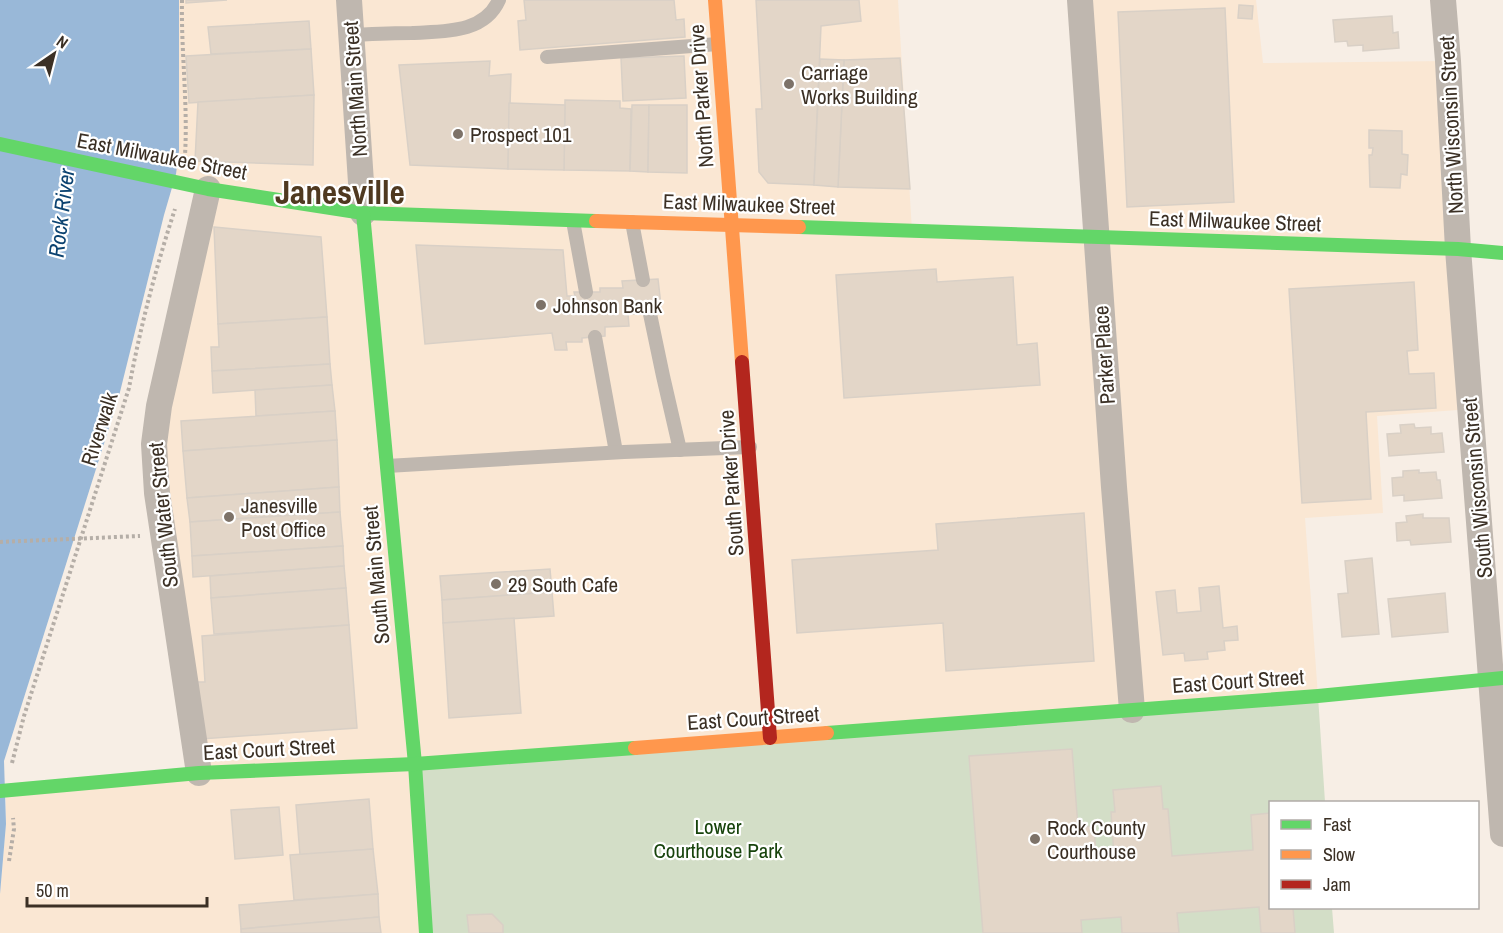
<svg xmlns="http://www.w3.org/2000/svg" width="1503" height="933" font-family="'Archivo Narrow',sans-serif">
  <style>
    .built { fill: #fae7d3 }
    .green { fill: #d3dec7 }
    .water { fill: #99b8d8 }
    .building { fill: #e3d6c8; stroke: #d9d0c6; stroke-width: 1.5 }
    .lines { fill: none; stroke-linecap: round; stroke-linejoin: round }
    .path { stroke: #b5aea7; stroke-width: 4; stroke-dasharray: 3 3; stroke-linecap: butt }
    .lane { stroke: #bfb7af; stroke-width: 14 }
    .street { stroke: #bfb7af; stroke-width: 26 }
    .fast { stroke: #63d668; stroke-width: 14 }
    .slow { stroke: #ff974d; stroke-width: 14 }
    .jam { stroke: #b3261e; stroke-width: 14 }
    .poi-dot { fill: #7d7268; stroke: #fff; stroke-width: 2 }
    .labels { text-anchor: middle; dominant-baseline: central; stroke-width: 4.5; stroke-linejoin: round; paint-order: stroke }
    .poi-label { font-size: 21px; fill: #3b3025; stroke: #fff; text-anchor: start }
    .street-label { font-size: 21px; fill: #3b3025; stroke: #fff }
    .park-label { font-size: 21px; fill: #17430c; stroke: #fff }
    .water-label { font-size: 22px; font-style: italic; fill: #0c4371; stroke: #fff }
    .town-label { font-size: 33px; font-weight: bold; fill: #4f3920; stroke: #fff }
  </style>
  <rect width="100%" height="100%" fill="#f7eee5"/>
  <path class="built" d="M179,0H898L912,231L1096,237L1080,0H1256L1263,63L1448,61L1471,409L1377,416L1383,513L1305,518L1318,696L426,933H0V894L6,824V791L198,773L157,493L208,190L174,182L179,151Z"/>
  <path class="green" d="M1318,696L1325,802H1270V908H1332L1334,933H426L415,764Z"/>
  <path class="water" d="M0,0H179V151L176,174L164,215L119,396L4,761L6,824L0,894Z"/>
  <g class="building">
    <path d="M186,0H227L186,3Z"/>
    <path d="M524,0H674L676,20L684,19L685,37L520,50L518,21L526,20Z"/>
    <path d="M756,0H859L861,21L821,26L814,185L768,183L759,172L756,109H762Z"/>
    <path d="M1239,5L1253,6L1252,19L1238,18Z"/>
    <path d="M1225,8L1234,202L1127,207L1118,12Z"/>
    <path d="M1392,16L1393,33L1398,32L1399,48L1363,51V45L1348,46L1347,41L1335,42L1333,20Z"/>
    <path d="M309,21L311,49L211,54L208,27Z"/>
    <path d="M311,49L314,95L189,103L186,56Z"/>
    <path d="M684,56L686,98L623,101L621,58Z"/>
    <path d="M900,58L910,189L838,187L844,60Z"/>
    <path d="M820,59L844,60L838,187L814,185Z"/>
    <path d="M490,61L489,76L511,74L508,169L410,165L399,65Z"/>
    <path d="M314,95L313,165L195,161L198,102Z"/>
    <path d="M565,100L620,101V108L631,109L630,171L564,170Z"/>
    <path d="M509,103L565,105L564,170L508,169Z"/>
    <path d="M632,105H649L648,172L630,171Z"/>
    <path d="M649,105H687V173L648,172Z"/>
    <path d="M1369,130L1402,131V154L1408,155L1407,175L1401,174L1400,188L1370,187L1369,155H1372L1373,148H1369Z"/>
    <path d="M214,227L321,237L327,317L218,324Z"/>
    <path d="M416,245L563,250L567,296H575L574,292H600V288H623L622,281L658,279L662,314H628L629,326L605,327V336L582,338V342H566L567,350H555L552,333L425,344Z"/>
    <path d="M936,269L937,282L1013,277L1017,345L1037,343L1040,385L844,398L836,275Z"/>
    <path d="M1414,282L1418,350L1407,351L1409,374L1434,373L1436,408L1366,412L1371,499L1302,503L1289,289Z"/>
    <path d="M327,317L330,364L212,371L211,347H219L218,324Z"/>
    <path d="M330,364L332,385L213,393L212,371Z"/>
    <path d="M332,385L335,411L256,416L255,390Z"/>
    <path d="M335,411L337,440L183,451L181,421Z"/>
    <path d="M1414,424L1415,428L1431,427V434L1442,433L1444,452L1389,456L1387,434L1401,433L1400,425Z"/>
    <path d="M337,440L339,487L187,498L183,451Z"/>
    <path d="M1419,470V473L1436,472L1437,480H1440L1442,498L1404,501V495L1393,496L1392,478L1403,477V471Z"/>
    <path d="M339,487L340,512L190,522L187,498Z"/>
    <path d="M340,512L343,546L192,556L190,522Z"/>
    <path d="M1084,513L1094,661L946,671L943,623L797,633L792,560L938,550L936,524Z"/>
    <path d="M1423,514V518H1449L1451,542L1411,545L1410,540L1397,541L1396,523L1407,522L1406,516Z"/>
    <path d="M343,546L344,566L193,577L192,556Z"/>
    <path d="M1372,558L1379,634L1342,637L1338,594L1348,593L1345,561Z"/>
    <path d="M344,566L346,588L211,598L210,576Z"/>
    <path d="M550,569L552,592L442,600L440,576Z"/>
    <path d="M1219,586L1223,628L1237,626L1238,640L1224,641L1225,650L1207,652L1208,659L1185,661L1184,653L1163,655L1156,592L1175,590L1177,613L1201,611L1199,588Z"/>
    <path d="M346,588L349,625L214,634L211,598Z"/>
    <path d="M552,592L554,616L443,623L442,600Z"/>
    <path d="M1445,593L1448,632L1392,637L1388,599Z"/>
    <path d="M514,618L521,713L449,718L443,623Z"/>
    <path d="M349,625L357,728L201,739L197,682H205L202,636Z"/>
    <path d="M1072,749L1078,827L1094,826L1096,856L1114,855L1111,812H1115L1113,790L1161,786L1163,809H1168L1172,856L1253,850L1251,815L1270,813V908H1293L1295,933H1261L1259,907L1177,913L1179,933H1122L1121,917L1081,920L1082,933H983L969,756Z"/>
    <path d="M369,799L373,849L300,855L296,805Z"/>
    <path d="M279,807L283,855L235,859L231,810Z"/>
    <path d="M373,849L378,894L294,900L290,855Z"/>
    <path d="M378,894L379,917L241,929L239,905Z"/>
    <path d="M492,914L503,925V933H469L467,915Z"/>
    <path d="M379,917L381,933H241V929Z"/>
  </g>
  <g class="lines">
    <g class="path">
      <path d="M182,0C181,52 188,104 185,155"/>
      <path d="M0,542L140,536"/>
      <path d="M12,763L24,716L129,388C140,328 156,267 175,209"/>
      <path d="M9,861L14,829L13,818"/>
    </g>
    <g class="lane">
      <path d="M351,35C372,34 392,33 412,33C443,31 484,34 499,0"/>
      <path d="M547,57L718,44"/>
      <path d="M573,221L586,292"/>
      <path d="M632,222L643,280"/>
      <path d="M650,314L663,376L680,450"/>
      <path d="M595,337L616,452"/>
      <path d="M387,466L624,452L750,447"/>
    </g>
    <g class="street">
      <path d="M349,0L363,213"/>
      <path d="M1080,0L1114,487L1132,710"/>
      <path d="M1443,0L1448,61L1458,249L1503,834"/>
      <path d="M199,773L157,493L154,444L159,406L208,189"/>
    </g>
    <g class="fast">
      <path d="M0,144L208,189L363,213L596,221"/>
      <path d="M363,213L415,764L426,933"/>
      <path d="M799,227L1458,249L1503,253"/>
      <path d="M827,733L1318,696L1503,678"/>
      <path d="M0,791L199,773L415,764L635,748"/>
    </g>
    <g class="slow">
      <path d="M715,0L742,362"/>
      <path d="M596,221L799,227"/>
      <path d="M635,748L827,733"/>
    </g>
    <path class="jam" d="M742,362L770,738"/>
  </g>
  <g class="poi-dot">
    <circle cx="789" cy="84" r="6"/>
    <circle cx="458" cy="134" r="6"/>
    <circle cx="541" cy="305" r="6"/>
    <circle cx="229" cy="517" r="6"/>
    <circle cx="496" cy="584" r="6"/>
    <circle cx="1035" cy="839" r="6"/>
  </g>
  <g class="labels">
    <g class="poi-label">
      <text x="801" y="72">Carriage<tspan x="801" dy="24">Works Building</tspan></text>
      <text x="470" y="134">Prospect 101</text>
      <text x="553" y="305">Johnson Bank</text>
      <text x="241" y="505">Janesville<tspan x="241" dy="24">Post Office</tspan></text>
      <text x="508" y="584">29 South Cafe</text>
      <text x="1047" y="827">Rock County<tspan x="1047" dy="24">Courthouse</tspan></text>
    </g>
    <g class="street-label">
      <text transform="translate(355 89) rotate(-94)">North Main Street</text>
      <text transform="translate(701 96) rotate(-94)">North Parker Drive</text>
      <text transform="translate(1451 125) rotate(-93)">North Wisconsin Street</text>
      <text transform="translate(162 156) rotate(11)">East Milwaukee Street</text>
      <text transform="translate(749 204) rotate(2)">East Milwaukee Street</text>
      <text transform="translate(1235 221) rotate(2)">East Milwaukee Street</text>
      <text transform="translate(1104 355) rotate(-94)">Parker Place</text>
      <text transform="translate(99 429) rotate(-72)">Riverwalk</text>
      <text transform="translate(731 483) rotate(-94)">South Parker Drive</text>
      <text transform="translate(1477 488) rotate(-95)">South Wisconsin Street</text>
      <text transform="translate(163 515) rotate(-96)">South Water Street</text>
      <text transform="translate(376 575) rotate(-95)">South Main Street</text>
      <text transform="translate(1238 681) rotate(-4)">East Court Street</text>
      <text transform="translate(753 718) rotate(-4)">East Court Street</text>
      <text transform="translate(269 749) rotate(-3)">East Court Street</text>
    </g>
    <g class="park-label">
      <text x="718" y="826">Lower<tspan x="718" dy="24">Courthouse Park</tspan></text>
    </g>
    <g class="water-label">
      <text transform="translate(61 213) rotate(-83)">Rock River</text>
    </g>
    <g class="town-label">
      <text x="340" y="192">Janesville</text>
    </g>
  </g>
  <rect x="1269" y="801" width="210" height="108" fill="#ffffff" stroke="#b1aca8" stroke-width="1.5"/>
  <rect x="1281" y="820" width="30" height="9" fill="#63d668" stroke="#b1aca8" stroke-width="1.5"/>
  <text x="1323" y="831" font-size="18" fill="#3b3025">Fast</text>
  <rect x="1281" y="850" width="30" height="9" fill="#ff974d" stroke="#b1aca8" stroke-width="1.5"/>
  <text x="1323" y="861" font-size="18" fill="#3b3025">Slow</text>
  <rect x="1281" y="880" width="30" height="9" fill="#b3261e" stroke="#b1aca8" stroke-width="1.5"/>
  <text x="1323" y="891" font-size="18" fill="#3b3025">Jam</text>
  <g transform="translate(54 54) rotate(35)" stroke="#ffffff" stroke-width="4.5" paint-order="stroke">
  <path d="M0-4.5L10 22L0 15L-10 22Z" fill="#3b3025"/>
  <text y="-9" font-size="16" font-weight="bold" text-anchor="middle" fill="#3b3025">N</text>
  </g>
  <path d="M27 897v9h180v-9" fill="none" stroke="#3b3025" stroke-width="3"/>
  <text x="36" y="897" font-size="18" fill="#3b3025" stroke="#ffffff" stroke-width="4.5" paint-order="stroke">50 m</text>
</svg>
